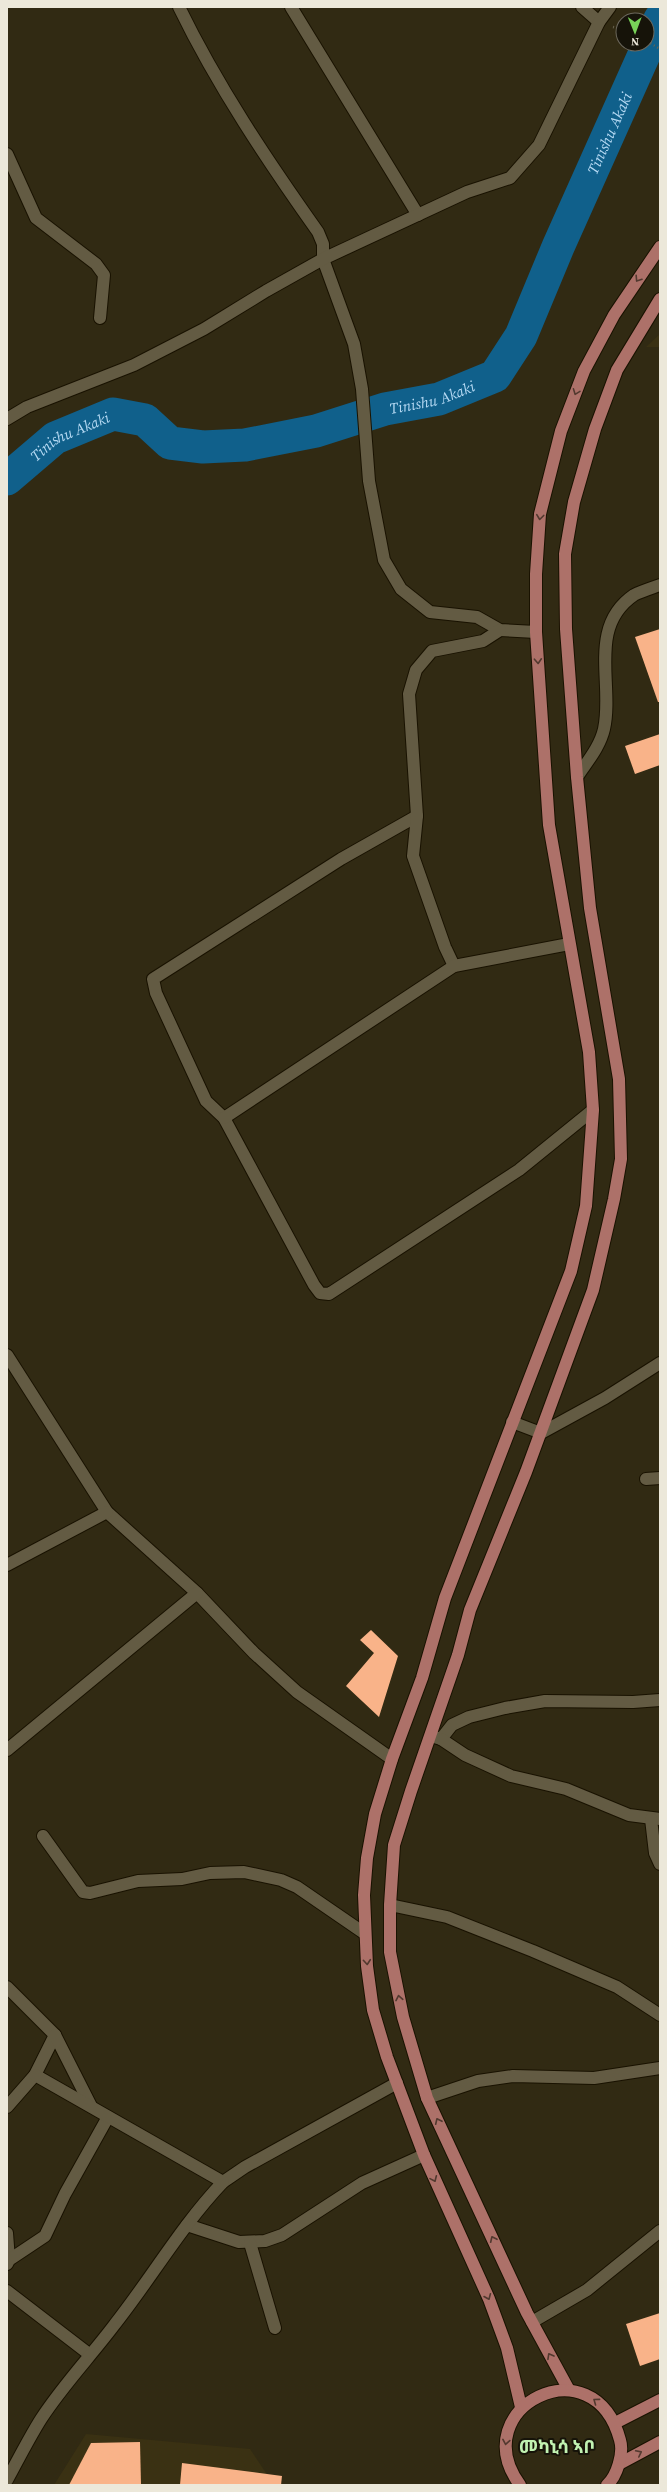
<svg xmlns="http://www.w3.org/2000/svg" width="667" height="2492" font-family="'Source Serif 4','Noto Sans Ethiopic',serif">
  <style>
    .built { fill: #3a3113 }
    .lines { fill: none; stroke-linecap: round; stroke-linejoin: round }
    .river { stroke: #10608b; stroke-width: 33 }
    .building { fill: #f9b389 }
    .minor-casing { stroke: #191200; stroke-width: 14 }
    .major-casing { stroke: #191200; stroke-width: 14 }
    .path { stroke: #6a6450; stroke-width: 2.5; stroke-dasharray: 1 3; stroke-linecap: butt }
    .minor { stroke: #635b43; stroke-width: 12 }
    .major { stroke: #ad7169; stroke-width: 12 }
    .oneway { stroke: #52392f }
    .labels { text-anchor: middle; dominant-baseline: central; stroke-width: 4; stroke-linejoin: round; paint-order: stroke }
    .water-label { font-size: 15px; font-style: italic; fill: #b5d9f3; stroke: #161309 }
    .district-label { font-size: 18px; font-weight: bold; fill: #c0f1b1; stroke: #161309 }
  </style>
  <rect width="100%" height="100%" fill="#312a13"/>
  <g class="built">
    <path d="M660,334V347H646Z"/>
    <path d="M86,2434L250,2449L274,2485H54Z"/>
  </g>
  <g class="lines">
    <path class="river" id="s1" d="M7,479L55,438L113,414L145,420L170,443L203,447L245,445L316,431L385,409L439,399L495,376L521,336L558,247L660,19"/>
  </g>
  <g class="building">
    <path d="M660,629V702H658L635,637Z"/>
    <path d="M660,734V765L635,774L625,746Z"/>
    <path d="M371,1630L398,1656L379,1717L346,1686L374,1653L360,1640Z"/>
    <path d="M660,2313V2359L640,2366L626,2324Z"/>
    <path d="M140,2442L141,2485H69L91,2443Z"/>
    <path d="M182,2463L282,2476L281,2485H180Z"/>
  </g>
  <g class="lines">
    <defs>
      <g id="minor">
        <path d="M179,7C218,87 267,160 318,232L323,244V259L354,344L362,389L369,481L384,560L401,589L430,612L477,617L500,630L536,632"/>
        <path d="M291,7L418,215"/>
        <path d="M582,7L599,22"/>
        <path d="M7,154L36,218L96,264L104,275L100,318"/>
        <path d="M7,419L27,407L134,365L204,329L266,291L323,259L467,192L510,178L539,145L599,22L610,7"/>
        <path d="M577,777C586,763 600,747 604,729C614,684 587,627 634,595C642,591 652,588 660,585"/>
        <path d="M417,816L341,859L153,979L156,993L206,1101L224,1118L314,1285L320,1293L329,1294L519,1170L593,1110"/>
        <path d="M454,966L445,947L413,856L417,816L409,694L416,670L432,651L483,641L500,630"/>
        <path d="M224,1118L454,966L569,944"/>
        <path d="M7,1355L107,1512L197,1593L254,1653L297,1692L392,1759"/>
        <path d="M512,1422L541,1433L605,1398L660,1363"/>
        <path d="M646,1479L660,1478"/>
        <path d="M7,1565L107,1512"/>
        <path d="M431,1736L441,1739L452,1725L469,1717L505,1708L545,1701L633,1702L660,1700"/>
        <path d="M441,1739L465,1755L511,1776L566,1789L629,1815L660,1819"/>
        <path d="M7,1750L197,1593"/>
        <path d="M651,1819L655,1853L660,1864"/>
        <path d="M43,1836L83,1892L90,1893L138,1881L182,1879L210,1873L244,1872L281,1880L297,1887L364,1933"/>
        <path d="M390,1905L447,1917L533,1951L617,1987L660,2015"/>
        <path d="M7,1987L55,2035L35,2075L7,2107"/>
        <path d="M55,2035L91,2106"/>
        <path d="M427,2098L478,2081L513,2076L594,2078L660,2068"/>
        <path d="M223,2182L245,2167L397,2083"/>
        <path d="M187,2225L239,2242L265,2241L282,2235L362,2183L424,2155"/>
        <path d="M7,2233L9,2260"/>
        <path d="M250,2243L275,2328"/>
        <path d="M7,2264L9,2260L45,2236L65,2194L108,2117"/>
        <path d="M7,2291L89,2354"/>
        <path d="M532,2322L587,2290L660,2231"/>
        <path d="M7,2480C18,2460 29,2438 41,2419C63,2385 91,2356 115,2324C152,2277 182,2225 223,2182L35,2075"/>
      </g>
      <g id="major">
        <path d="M569,2390L527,2313L427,2098L403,2017L390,1952V1905L394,1845L411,1791L458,1655L470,1610L526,1472L593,1290L614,1199L621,1159L619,1079L590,908L577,777L566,629L565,554L574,502L595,429L617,370L660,299"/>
        <path d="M521,2407L507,2348L489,2299L424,2155L387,2057L373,2010L367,1966L364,1895L367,1858L375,1814L392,1759L422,1678L445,1598L571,1271L586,1206L593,1110L589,1052L549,825L536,632V574L540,514L561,431L584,371L614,315L660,247"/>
        <path d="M615,2423L660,2400"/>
        <path d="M619,2464L660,2442"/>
        <path d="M520,2485C463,2407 594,2342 620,2440C624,2453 617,2476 607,2485"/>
      </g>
    </defs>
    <use href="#minor" class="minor-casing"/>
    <use href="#major" class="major-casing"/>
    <g class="path">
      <path d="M613,27L623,30"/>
      <path d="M647,41L660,49"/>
    </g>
    <use href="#minor" class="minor"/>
    <use href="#major" class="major"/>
  </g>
  <defs><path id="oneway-chevron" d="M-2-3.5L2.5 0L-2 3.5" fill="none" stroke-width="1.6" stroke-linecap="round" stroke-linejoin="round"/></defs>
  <g class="oneway">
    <use href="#oneway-chevron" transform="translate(638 279) rotate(123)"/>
    <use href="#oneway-chevron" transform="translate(576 392) rotate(111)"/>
    <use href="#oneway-chevron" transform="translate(540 517) rotate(97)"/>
    <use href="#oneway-chevron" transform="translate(538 661) rotate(87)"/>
    <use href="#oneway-chevron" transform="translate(367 1962) rotate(85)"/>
    <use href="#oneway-chevron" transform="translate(399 1998) rotate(-101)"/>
    <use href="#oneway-chevron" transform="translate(438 2121) rotate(-115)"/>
    <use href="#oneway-chevron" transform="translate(434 2179) rotate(66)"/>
    <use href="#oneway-chevron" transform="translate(493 2239) rotate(-115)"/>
    <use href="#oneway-chevron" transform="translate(488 2297) rotate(67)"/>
    <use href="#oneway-chevron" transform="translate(550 2356) rotate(-119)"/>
    <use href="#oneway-chevron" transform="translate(596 2401) rotate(-144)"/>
    <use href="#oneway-chevron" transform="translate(506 2442) rotate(100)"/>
    <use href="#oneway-chevron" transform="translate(639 2453) rotate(-27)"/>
  </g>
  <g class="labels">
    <g class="water-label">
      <text stroke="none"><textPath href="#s1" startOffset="797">Tinishu Akaki</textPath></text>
      <text stroke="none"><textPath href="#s1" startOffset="461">Tinishu Akaki</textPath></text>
      <text stroke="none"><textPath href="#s1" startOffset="77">Tinishu Akaki</textPath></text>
    </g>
    <g class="district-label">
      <text x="557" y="2446">መካኒሳ ኣቦ</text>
    </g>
  </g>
  <rect width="667" height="2492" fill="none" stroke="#ece8da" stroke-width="16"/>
  <g transform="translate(635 32) rotate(179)"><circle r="19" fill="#161309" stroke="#6c685d"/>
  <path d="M0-3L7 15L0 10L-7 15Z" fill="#78d258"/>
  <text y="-6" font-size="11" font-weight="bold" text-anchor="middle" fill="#ece8da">N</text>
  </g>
</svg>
